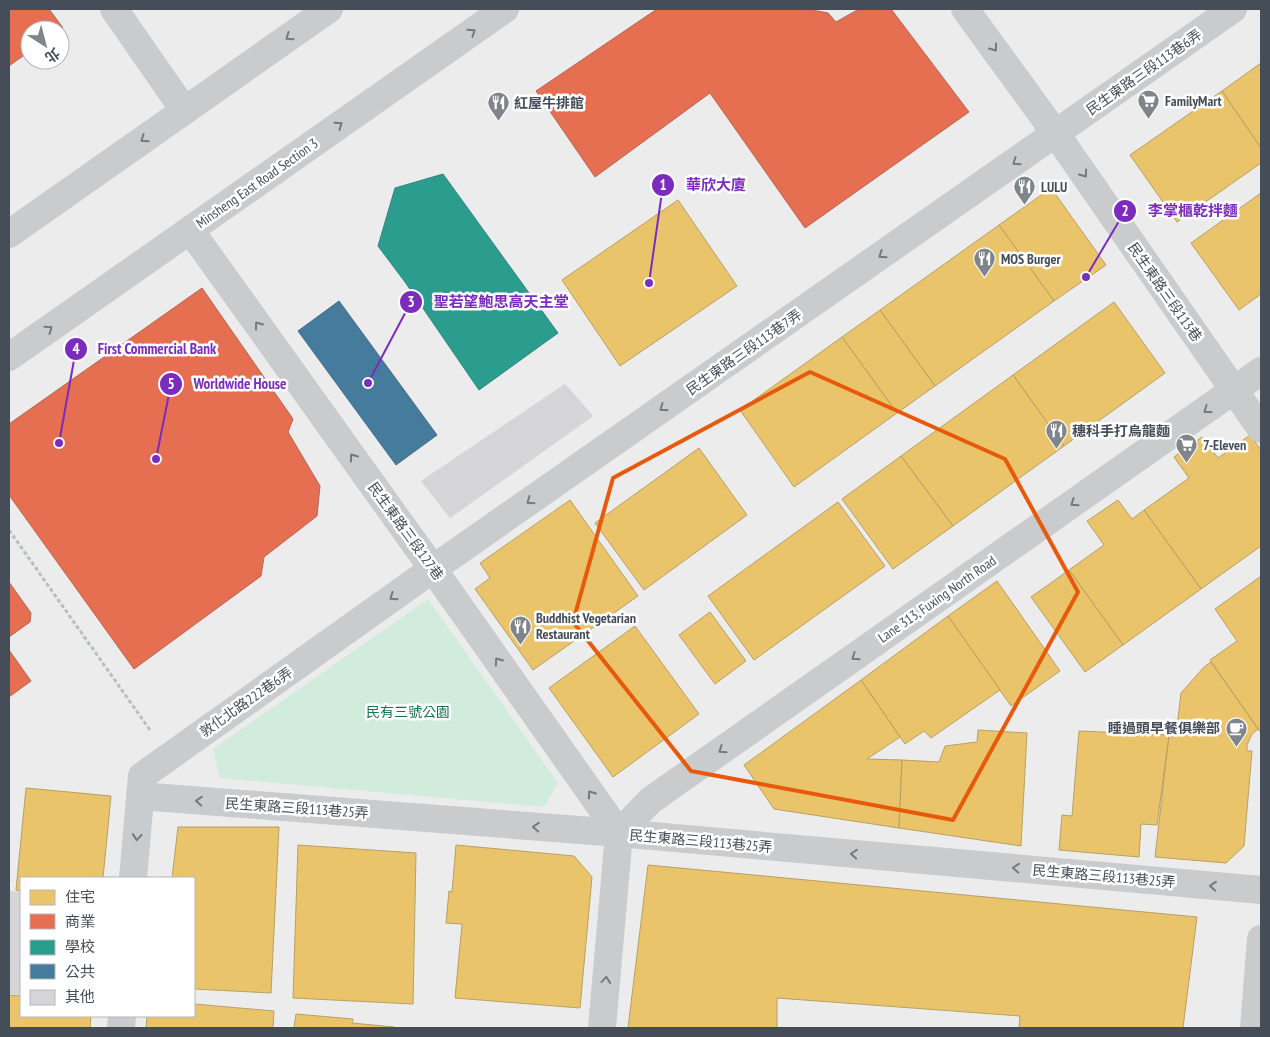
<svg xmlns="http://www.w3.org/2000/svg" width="1270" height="1037" font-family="'PT Sans Narrow','Noto Sans TC',sans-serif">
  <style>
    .green { fill: #d1ecdd }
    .homes { fill: #e9c46a; stroke: #b8a065 }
    .shops { fill: #e76f51; stroke: #b66553 }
    .schools { fill: #2a9d8f; stroke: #32857e }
    .public { fill: #457b9d; stroke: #456d88 }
    .building { fill: #d5d4d7; stroke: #dededf }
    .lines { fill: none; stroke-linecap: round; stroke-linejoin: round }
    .path { stroke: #b6c1bf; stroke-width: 3; stroke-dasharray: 4 2.5; stroke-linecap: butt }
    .minor { stroke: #c9cbcd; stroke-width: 28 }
    .oneway { stroke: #737981 }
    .marked { fill: none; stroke: #e8590c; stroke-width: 4; stroke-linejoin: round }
    .labels { text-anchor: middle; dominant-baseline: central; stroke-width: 5; stroke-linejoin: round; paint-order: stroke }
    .street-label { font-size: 14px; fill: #454d58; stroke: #fff }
    .poi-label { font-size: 14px; font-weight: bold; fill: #454d58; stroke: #fff; text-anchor: start }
    .park-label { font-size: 14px; fill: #19754f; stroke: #fff }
    .leader { fill: none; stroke: #7b2cbf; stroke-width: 2 }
    .callout-dot { fill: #7b2cbf; stroke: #fff; stroke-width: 2 }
    .mark-label { font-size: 15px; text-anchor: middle; font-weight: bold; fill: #fff }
    .callout-label { font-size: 15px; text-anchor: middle; font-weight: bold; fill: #7b2cbf; stroke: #fff; stroke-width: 5; stroke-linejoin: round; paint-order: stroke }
  </style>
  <rect width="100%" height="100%" fill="#edecec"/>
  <path class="green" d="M428,599L558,783L544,807L220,778L213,749Z"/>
  <g class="homes">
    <path d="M1261,63V148L1222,91Z"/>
    <path d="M1222,91L1261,148V163L1177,222L1130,155Z"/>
    <path d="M1051,188L1106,265L1054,301L999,225Z"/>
    <path d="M1261,193V294L1239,310L1191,243Z"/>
    <path d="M678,200L737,286L620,366L562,280Z"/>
    <path d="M999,225L1054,301L935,386L880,310Z"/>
    <path d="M1114,302L1165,373L1064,446L1013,375Z"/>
    <path d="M880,310L935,386L897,413L842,337Z"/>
    <path d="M842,337L897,413L794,487L740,410Z"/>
    <path d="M1013,375L1064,446L953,526L901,456Z"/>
    <path d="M1250,435L1261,450V546L1201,589L1144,510L1189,478L1174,457L1202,437L1218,458Z"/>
    <path d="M699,448L747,515L644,590L595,523Z"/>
    <path d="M901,456L953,526L893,569L842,499Z"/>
    <path d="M570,500L638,596L533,670L475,589L490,578L480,563Z"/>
    <path d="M1118,500L1132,519L1144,510L1201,589L1123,645L1069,570L1104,545L1087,521Z"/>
    <path d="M838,502L885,566L754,660L708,596Z"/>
    <path d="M1069,570L1123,645L1085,672L1031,597Z"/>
    <path d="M1261,576V733L1210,660L1237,641L1215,609Z"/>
    <path d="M997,581L1060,671L1011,706L948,616Z"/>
    <path d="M710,612L746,661L715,684L679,635Z"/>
    <path d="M948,616L1000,690L931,738L924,731L905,744L861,680Z"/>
    <path d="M635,626L699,714L613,777L549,688Z"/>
    <path d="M1211,662L1258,729L1252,734L1247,745V751H1252L1244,846L1226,863L1155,857L1170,727H1177L1181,693L1204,667Z"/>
    <path d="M861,680L900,737L867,759L902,760L899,828L774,809L744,765Z"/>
    <path d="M978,730L1027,733L1021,846L899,828L902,760L939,762L945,746L977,742Z"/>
    <path d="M1079,731L1169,735L1157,825L1141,824L1139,857L1059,850L1062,815L1072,816Z"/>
    <path d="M26,788L111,796L103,878H21V891L16,890Z"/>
    <path d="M178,827H279L271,993L194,989V878H172Z"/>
    <path d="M298,845L416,853L413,1004L293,998Z"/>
    <path d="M456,845L574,856L592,877L580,1008L455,998L462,924L446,923L449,891L452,892Z"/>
    <path d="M648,865L1197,917L1183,1028H1019L1020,1016L777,998V1028H628Z"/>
    <path d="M9,995L21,996V1016H91L90,1028H9Z"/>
    <path d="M194,1004L274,1011L273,1028H146L147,1016H194Z"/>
    <path d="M296,1014L353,1019L352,1023L394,1027V1028H294Z"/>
  </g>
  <g class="shops">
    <path d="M9,9H49L63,28L60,30H30V51L9,66Z"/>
    <path d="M657,9H807L828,13L836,22L859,9H891L969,112L805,228L710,93L595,177L536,91Z"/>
    <path d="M202,288L293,419L288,432L320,486L317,516L264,557L261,576L134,669L9,495V424Z"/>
    <path d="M9,582L31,613L30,622L9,637Z"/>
    <path d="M9,650L31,681L9,697Z"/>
  </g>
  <path class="schools" d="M443,174L558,333L479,390L405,282L378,246L395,188Z"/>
  <path class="public" d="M339,301L437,435L396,465L298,331Z"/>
  <g class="building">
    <path d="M565,384L593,416L450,518L421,481Z"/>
    <path d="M9,891L21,892V995L9,994Z"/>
  </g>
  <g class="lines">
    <path class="path" d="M9,530L150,730"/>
    <g class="minor">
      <path d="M114,9L184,110"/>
      <path d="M965,9L1056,134L1261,429"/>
      <path d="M190,230L433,569L619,833"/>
      <path d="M9,234L329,9"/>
      <path d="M9,357L505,9"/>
      <path d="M140,796L619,833L1261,890"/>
      <path d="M619,833L651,800L1261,371"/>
      <path d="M133,878L142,776L444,561L1233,9"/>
      <path d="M121,1028L122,1016"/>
      <path d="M602,1028L619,833"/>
      <path d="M1254,1028L1261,939"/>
    </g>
  </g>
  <defs><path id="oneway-chevron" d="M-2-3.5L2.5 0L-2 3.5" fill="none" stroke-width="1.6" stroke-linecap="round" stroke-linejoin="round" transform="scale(1.25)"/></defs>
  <g class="oneway">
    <use href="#oneway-chevron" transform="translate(472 32) rotate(-35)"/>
    <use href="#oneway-chevron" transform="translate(289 37) rotate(145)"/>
    <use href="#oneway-chevron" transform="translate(994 48) rotate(54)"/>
    <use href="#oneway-chevron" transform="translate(339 125) rotate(-35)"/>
    <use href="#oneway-chevron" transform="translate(144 139) rotate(145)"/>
    <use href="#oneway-chevron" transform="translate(1016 162) rotate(145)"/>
    <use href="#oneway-chevron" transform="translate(1084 174) rotate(55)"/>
    <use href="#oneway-chevron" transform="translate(882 255) rotate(145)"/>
    <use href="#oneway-chevron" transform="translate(258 325) rotate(-126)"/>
    <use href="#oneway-chevron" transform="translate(49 329) rotate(-35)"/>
    <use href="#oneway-chevron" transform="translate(663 408) rotate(145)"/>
    <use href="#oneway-chevron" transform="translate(1207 410) rotate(145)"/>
    <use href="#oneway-chevron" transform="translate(353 457) rotate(-126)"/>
    <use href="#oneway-chevron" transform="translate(530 501) rotate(145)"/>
    <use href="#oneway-chevron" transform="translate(1074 503) rotate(145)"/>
    <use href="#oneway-chevron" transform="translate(393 597) rotate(145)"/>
    <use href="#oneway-chevron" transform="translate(855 657) rotate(145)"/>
    <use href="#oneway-chevron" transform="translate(498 661) rotate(-125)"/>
    <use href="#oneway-chevron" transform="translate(722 750) rotate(145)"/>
    <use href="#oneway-chevron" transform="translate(591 794) rotate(-125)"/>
    <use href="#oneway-chevron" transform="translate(199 801) rotate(-176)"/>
    <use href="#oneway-chevron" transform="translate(536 827) rotate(-176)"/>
    <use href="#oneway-chevron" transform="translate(137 837) rotate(95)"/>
    <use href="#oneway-chevron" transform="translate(854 854) rotate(-175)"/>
    <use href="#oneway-chevron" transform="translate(1016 868) rotate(-175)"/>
    <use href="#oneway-chevron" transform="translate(1213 886) rotate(-175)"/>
    <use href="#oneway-chevron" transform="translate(606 980) rotate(-85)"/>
  </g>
  <path class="marked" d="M810,372L1005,459L1078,592L953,820L691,771L573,622L613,478Z"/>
  <defs>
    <symbol id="supermarket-pin" viewBox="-11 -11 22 30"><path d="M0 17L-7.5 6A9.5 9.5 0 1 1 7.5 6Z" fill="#80858c" stroke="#fff"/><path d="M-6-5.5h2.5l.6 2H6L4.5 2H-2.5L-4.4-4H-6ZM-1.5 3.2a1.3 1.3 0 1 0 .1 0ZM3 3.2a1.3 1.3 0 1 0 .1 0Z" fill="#fff"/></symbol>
    <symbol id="restaurant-pin" viewBox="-11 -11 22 30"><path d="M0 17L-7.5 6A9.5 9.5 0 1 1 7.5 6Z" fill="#80858c" stroke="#fff"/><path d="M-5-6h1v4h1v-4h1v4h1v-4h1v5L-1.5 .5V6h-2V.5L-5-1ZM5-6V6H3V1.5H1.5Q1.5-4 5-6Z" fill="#fff"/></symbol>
    <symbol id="cafe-pin" viewBox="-11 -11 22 30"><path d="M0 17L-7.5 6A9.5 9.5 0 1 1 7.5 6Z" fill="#80858c" stroke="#fff"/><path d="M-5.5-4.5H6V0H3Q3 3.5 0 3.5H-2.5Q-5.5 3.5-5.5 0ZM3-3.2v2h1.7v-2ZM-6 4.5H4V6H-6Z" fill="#fff"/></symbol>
  </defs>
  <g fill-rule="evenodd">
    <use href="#supermarket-pin" x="1136" y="88" width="25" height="34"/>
    <use href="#restaurant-pin" x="486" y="90" width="25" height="34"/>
    <use href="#restaurant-pin" x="1012" y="174" width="25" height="34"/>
    <use href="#restaurant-pin" x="972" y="246" width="25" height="34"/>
    <use href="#restaurant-pin" x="1044" y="418" width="25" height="34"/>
    <use href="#supermarket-pin" x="1174" y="432" width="25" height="34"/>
    <use href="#restaurant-pin" x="508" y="614" width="25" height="34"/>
    <use href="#cafe-pin" x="1224" y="716" width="25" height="34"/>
  </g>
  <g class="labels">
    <g class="street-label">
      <text transform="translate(1144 72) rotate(-35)">民生東路三段113巷6弄</text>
      <text transform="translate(257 183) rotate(-35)">Minsheng East Road Section 3</text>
      <text transform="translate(1165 292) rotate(55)">民生東路三段113巷</text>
      <text transform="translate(744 352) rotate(-35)">民生東路三段113巷7弄</text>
      <text transform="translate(406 531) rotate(54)">民生東路三段127巷</text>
      <text transform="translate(937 599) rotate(-35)">Lane 313, Fuxing North Road</text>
      <text transform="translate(246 702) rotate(-35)">敦化北路222巷6弄</text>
      <text transform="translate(297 808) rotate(4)">民生東路三段113巷25弄</text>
      <text transform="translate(701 841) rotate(5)">民生東路三段113巷25弄</text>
      <text transform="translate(1104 876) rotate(5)">民生東路三段113巷25弄</text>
    </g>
    <g class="poi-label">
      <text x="1165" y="101">FamilyMart</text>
      <text x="514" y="103">紅屋牛排館</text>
      <text x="1041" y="187">LULU</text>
      <text x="1001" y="259">MOS Burger</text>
      <text x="1072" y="431">穗科手打烏龍麵</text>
      <text x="1203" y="445">7-Eleven</text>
      <text x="536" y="618">Buddhist Vegetarian<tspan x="536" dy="16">Restaurant</tspan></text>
      <text x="1220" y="728" text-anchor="end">睡過頭早餐俱樂部</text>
    </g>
    <g class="park-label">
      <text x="408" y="712">民有三號公園</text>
    </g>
  </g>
  <path class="leader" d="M649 283L663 185M1086 277L1125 211M368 383L411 302M59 443L76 349M156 459L171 384"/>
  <g class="callout-dot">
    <circle cx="649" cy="283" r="5"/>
    <circle cx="1086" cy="277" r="5"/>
    <circle cx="368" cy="383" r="5"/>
    <circle cx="59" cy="443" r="5"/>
    <circle cx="156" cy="459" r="5"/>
    <circle cx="663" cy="185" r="12"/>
    <circle cx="1125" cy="211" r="12"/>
    <circle cx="411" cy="302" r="12"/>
    <circle cx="76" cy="349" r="12"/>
    <circle cx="171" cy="384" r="12"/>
  </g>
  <g class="mark-label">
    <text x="663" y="190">1</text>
    <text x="1125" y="216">2</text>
    <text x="411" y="307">3</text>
    <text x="76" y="354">4</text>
    <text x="171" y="389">5</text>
  </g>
  <g class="callout-label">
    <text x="716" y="190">華欣大廈</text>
    <text x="1193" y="216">李掌櫃乾拌麵</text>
    <text x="501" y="307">聖若望鮑思高天主堂</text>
    <text x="157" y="354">First Commercial Bank</text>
    <text x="240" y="389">Worldwide House</text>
  </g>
  <rect width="1270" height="1037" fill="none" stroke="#454d58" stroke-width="20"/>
  <rect x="20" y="877" width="175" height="140" fill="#ffffff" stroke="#b5b8bc"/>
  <rect x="30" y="890" width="25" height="15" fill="#e9c46a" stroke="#b5b8bc"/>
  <text x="65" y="902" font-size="15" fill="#454d58">住宅</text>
  <rect x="30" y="914" width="25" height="15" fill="#e76f51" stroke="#b5b8bc"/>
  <text x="65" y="927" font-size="15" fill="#454d58">商業</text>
  <rect x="30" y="940" width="25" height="15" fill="#2a9d8f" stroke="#b5b8bc"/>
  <text x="65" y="952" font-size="15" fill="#454d58">學校</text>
  <rect x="30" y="964" width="25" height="15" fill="#457b9d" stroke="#b5b8bc"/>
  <text x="65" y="977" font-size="15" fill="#454d58">公共</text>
  <rect x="30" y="990" width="25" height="15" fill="#d5d4d7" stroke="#b5b8bc"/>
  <text x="65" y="1002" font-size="15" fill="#454d58">其他</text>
  <g transform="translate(45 45) rotate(144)"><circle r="24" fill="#ffffff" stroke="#b5b8bc"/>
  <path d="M0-4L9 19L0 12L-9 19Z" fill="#80858c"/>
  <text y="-8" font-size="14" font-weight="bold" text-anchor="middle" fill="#454d58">北</text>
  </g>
</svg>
